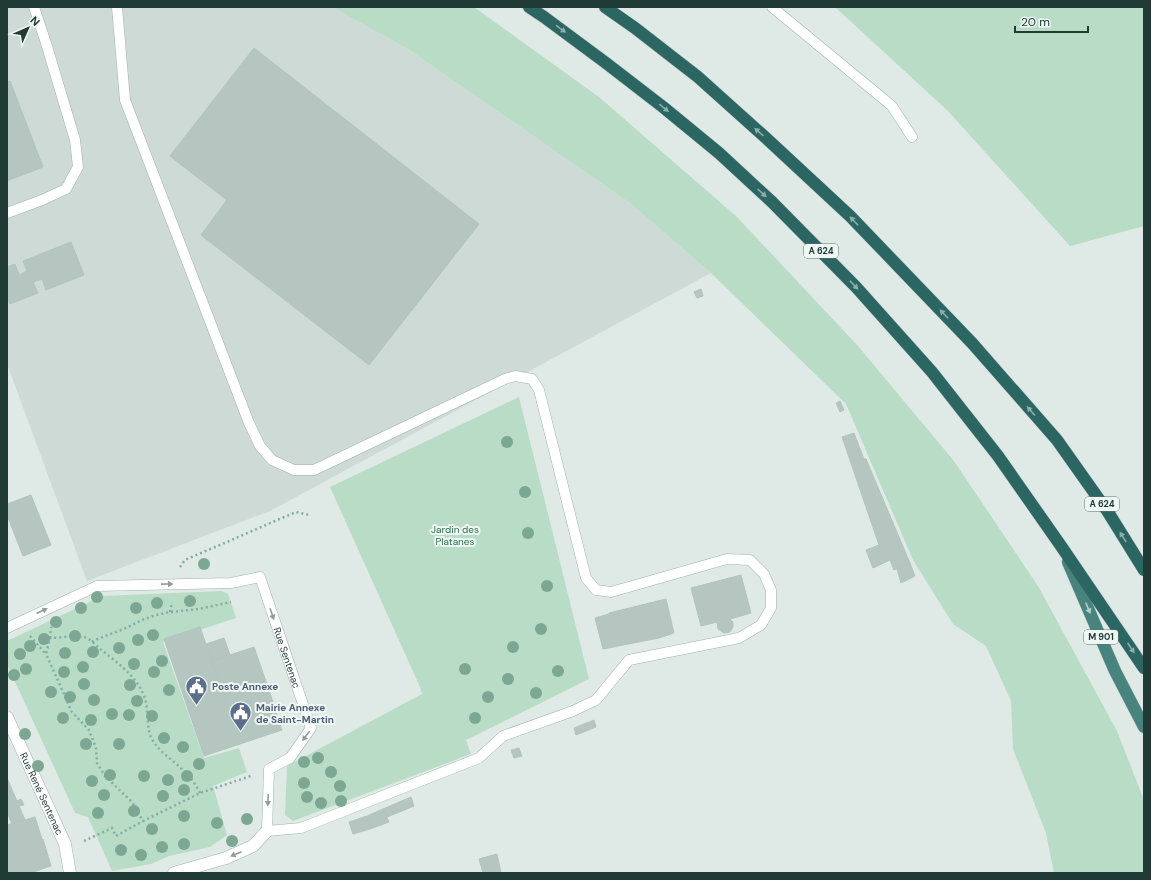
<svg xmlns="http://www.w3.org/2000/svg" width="1151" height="880" font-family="'DM Sans',sans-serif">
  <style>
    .built { fill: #cddad6 }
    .green { fill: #b8dcc6 }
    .building { fill: #b5c5c0; stroke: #b2c4bf }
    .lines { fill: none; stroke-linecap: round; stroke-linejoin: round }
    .service-casing { stroke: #a2b2ae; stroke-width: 11 }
    .minor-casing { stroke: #a2b2ae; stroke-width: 13 }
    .trunk-casing { stroke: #bcc4c3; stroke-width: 13 }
    .motorway-casing { stroke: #bcc4c3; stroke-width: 13 }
    .path { stroke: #80aea5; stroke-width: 2.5; stroke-dasharray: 2 3; stroke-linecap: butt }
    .service { stroke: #fff; stroke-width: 10 }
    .minor { stroke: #fff; stroke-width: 12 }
    .trunk { stroke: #48837d; stroke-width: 12 }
    .motorway { stroke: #2c6662; stroke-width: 12 }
    .tree { fill: #7ca793 }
    .oneway { fill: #8eaeab }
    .oneway2 { fill: #909c9a }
    .oneway3 { fill: #b5ceca }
    .labels { text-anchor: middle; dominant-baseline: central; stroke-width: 4; stroke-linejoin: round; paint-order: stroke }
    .shield { fill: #eff7f4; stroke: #5e736f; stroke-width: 1 }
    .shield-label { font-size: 9px; font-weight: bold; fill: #203a36 }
    .park-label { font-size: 10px; fill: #2b714f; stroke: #eff7f4 }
    .street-label { font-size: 10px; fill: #203a36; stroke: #eff7f4 }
    .service-label { font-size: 10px; font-weight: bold; fill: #4e5e75; stroke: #eff7f4; text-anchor: start }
  </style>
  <rect width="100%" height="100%" fill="#dfeae7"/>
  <path class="built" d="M7,7H332L408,49L630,203L711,273L270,511L87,581L7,364Z"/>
  <g class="green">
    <path d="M332,7H474L599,97L737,217L858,346L954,461L1038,586L1117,731L1144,800V873H1054L1046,833L1013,749L1011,701L986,646L953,624L913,560L846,404L711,273L630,203L408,49Z"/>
    <path d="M835,7H1144V226L1070,246L948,111Z"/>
    <path d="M519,397L589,679L466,740L471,754L293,821L285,815L287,766L422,694L420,687L330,487Z"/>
    <path d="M222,591L228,594L236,618L163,642L204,758L239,748L247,772L213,786L227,835L210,847L169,856L151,864L112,871L88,817L75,813L7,664V641L102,596Z"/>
  </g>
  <g class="building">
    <path d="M254,48L479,224L369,365L201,235L227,200L170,156Z"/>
    <path d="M10,81L43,167L7,181V82Z"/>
    <path d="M71,242L84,275L46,290L42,279L33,282L38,293L10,304L7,296V267L15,264L19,275L27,271L23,261Z"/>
    <path d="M701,289L703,296L697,298L694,292Z"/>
    <path d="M840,401L844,410L840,412L836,403Z"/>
    <path d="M854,433L864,459H866L910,563L894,570L890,560L873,568L866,550L879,545L842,437Z"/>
    <path d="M31,495L51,545L23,556L7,515V504Z"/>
    <path d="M910,563L915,576L901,583L897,569Z"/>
    <path d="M741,575L751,613L730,619L733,622V627L730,632L724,633L718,629L717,622L701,626L691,588Z"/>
    <path d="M666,599L674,633L659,638L603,649L595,618L609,614V613Z"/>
    <path d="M200,627L228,707L270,693L282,730L204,756L164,639Z"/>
    <path d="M224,638L230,655L212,661L206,644Z"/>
    <path d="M254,647L270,693L228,707L212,661Z"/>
    <path d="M594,720L596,727L576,735L574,728Z"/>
    <path d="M519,748L522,756L514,758L511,750Z"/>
    <path d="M7,778L17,801L21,799L24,805L19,806L25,820L12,824L7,812Z"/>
    <path d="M411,797L414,806L387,817L383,809Z"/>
    <path d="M383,809L389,822L370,829L367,816Z"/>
    <path d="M367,816L370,829L353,834L349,822Z"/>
    <path d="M35,817L42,839H43L51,866L30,873H24V871L18,873H7V825Z"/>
    <path d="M497,854L501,873H483L479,859Z"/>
  </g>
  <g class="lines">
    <defs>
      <g id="service">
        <path d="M772,7L892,106L912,137"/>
        <path d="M7,213L42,200L66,189L78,167L75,140L46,43L34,7"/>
        <path id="s1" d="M7,628L97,586L231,583L260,577L311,728L290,758L269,769L267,831L301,828L479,758L503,736L573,711L596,700L629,660L739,638L761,625L771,608V590L764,574L750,560L727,559L611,592L596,590L586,578L539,390L532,379L515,376L505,379L314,470H294L272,460L260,446L249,423L125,100L117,7"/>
      </g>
      <g id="minor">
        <path id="s2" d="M7,717L65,844L70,873"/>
        <path d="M174,873L226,858L253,846L267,831"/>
      </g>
      <path id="trunk" d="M1068,562L1115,671L1144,727"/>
      <g id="motorway">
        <path d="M529,7L544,17L606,63L663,107L719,153L772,202L856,287L932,372L998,456L1061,546L1144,668"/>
        <path d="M605,7L635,28L698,77L766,138L850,216L972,343L1057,440L1108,512L1144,570"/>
      </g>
    </defs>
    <use href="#service" class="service-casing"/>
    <use href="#minor" class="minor-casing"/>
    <use href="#trunk" class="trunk-casing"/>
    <use href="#motorway" class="motorway-casing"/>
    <g class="path">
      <path d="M180,567L185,560L296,512L309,515"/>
      <path d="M170,612L172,602"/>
      <path d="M30,636L45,653"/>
      <path d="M50,638L51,627"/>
      <path d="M92,642L95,640L126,628L142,620L156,615L170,612L199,609L231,602"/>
      <path d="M200,793C196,785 191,777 184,771C174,761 161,753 153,741C145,729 150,711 144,696C136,675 116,662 99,648C95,644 89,638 84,637C73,635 61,638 50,638L46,654L65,696L71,711L89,730L96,748L97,763L105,776L132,802L143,821L200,793L251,776"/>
      <path d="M84,841L99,834L112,828L116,836L143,821"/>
    </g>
    <use href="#service" class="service"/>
    <use href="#minor" class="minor"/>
    <use href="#trunk" class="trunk"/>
    <use href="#motorway" class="motorway"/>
  </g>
  <g class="tree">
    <circle cx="507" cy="442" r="6"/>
    <circle cx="525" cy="492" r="6"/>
    <circle cx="528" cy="533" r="6"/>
    <circle cx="204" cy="564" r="6"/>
    <circle cx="547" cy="586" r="6"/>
    <circle cx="97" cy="597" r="6"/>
    <circle cx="190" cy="601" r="6"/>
    <circle cx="157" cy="603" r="6"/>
    <circle cx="81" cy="608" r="6"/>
    <circle cx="136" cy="608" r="6"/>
    <circle cx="56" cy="622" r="6"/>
    <circle cx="541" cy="629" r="6"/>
    <circle cx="153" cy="635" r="6"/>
    <circle cx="75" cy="636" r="6"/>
    <circle cx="44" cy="639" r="6"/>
    <circle cx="138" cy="640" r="6"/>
    <circle cx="30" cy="646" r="6"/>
    <circle cx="513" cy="647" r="6"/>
    <circle cx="119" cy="648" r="6"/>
    <circle cx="93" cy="652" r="6"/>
    <circle cx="65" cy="653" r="6"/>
    <circle cx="20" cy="654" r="6"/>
    <circle cx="162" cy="661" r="6"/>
    <circle cx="134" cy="664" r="6"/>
    <circle cx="83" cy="667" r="6"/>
    <circle cx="26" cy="669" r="6"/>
    <circle cx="465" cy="669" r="6"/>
    <circle cx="558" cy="671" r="6"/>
    <circle cx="64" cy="672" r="6"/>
    <circle cx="154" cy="672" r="6"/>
    <circle cx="14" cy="675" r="6"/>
    <circle cx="508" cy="679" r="6"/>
    <circle cx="84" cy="684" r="6"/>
    <circle cx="130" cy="685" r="6"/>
    <circle cx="169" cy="690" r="6"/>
    <circle cx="51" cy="692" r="6"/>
    <circle cx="536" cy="693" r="6"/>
    <circle cx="70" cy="697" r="6"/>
    <circle cx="488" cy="697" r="6"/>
    <circle cx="94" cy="700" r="6"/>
    <circle cx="137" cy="701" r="6"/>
    <circle cx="112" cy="714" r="6"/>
    <circle cx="129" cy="715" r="6"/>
    <circle cx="152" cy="716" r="6"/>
    <circle cx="63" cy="718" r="6"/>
    <circle cx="475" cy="718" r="6"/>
    <circle cx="91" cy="720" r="6"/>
    <circle cx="25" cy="734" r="6"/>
    <circle cx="164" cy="738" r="6"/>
    <circle cx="86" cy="744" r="6"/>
    <circle cx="119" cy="744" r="6"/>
    <circle cx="183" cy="747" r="6"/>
    <circle cx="318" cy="758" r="6"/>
    <circle cx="304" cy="762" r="6"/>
    <circle cx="199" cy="764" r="6"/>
    <circle cx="38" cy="766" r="6"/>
    <circle cx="331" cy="772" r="6"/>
    <circle cx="110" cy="775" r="6"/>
    <circle cx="144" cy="776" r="6"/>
    <circle cx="187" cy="776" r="6"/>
    <circle cx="168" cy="780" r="6"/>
    <circle cx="92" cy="781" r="6"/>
    <circle cx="304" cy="783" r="6"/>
    <circle cx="340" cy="786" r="6"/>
    <circle cx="184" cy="790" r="6"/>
    <circle cx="104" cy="795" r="6"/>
    <circle cx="163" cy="796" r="6"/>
    <circle cx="307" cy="797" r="6"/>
    <circle cx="341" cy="801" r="6"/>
    <circle cx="321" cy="803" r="6"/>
    <circle cx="134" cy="811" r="6"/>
    <circle cx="98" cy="813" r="6"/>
    <circle cx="184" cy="816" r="6"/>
    <circle cx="247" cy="819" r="6"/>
    <circle cx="217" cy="823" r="6"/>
    <circle cx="152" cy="829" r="6"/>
    <circle cx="232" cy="841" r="6"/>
    <circle cx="184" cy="844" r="6"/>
    <circle cx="162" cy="847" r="6"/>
    <circle cx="121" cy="850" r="6"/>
    <circle cx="141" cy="855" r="6"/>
  </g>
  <defs><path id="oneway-solid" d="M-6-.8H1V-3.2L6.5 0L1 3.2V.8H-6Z"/></defs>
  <g class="oneway">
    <use href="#oneway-solid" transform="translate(561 29) rotate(36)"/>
    <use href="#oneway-solid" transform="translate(664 108) rotate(39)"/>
    <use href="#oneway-solid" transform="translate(759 132) rotate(-138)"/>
    <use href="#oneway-solid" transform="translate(762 193) rotate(42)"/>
    <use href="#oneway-solid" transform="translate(854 221) rotate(-134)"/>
    <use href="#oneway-solid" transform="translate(854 285) rotate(46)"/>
    <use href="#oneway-solid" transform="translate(944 314) rotate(-134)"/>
    <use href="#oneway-solid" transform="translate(1031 411) rotate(-131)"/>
    <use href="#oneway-solid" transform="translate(1123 537) rotate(-122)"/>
    <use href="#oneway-solid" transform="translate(1131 648) rotate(56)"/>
  </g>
  <g class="oneway2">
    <use href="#oneway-solid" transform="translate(167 584) rotate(-1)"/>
    <use href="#oneway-solid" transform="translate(42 611) rotate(-25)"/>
    <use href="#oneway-solid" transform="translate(272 614) rotate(71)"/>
    <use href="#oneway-solid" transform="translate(306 736) rotate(126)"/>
    <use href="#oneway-solid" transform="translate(268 800) rotate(92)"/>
    <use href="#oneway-solid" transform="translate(236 854) rotate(157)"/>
  </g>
  <use class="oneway3" href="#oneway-solid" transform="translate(1088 608) rotate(67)"/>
  <defs>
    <symbol id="civic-pin" viewBox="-11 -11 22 30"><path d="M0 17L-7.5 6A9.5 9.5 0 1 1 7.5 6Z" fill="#5c6f8a" stroke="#eff7f4"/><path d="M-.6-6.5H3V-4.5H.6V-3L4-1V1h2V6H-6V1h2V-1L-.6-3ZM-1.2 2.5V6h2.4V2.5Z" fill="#fff"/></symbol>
  </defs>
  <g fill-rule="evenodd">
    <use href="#civic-pin" x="184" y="674" width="25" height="34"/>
    <use href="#civic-pin" x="228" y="700" width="25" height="34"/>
  </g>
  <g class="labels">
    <g class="shield">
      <rect x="804" y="244" width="34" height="14" rx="3"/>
      <rect x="1085" y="497" width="34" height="14" rx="3"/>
      <rect x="1084" y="630" width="34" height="14" rx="3"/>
    </g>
    <g class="shield-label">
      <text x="821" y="251">A 624</text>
      <text x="1102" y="504">A 624</text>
      <text x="1101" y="637">M 901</text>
    </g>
    <g class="park-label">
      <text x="455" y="529">Jardin des<tspan x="455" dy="12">Platanes</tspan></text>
    </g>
    <g class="street-label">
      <text stroke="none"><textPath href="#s1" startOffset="348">Rue Sentenac</textPath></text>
      <text stroke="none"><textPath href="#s2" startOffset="84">Rue René Sentenac</textPath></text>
    </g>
    <g class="service-label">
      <text x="212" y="686">Poste Annexe</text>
      <text x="256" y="707">Mairie Annexe<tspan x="256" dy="12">de Saint-Martin</tspan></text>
    </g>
  </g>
  <rect width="1151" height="880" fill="none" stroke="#203a36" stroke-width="16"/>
  <g transform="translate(28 28) rotate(45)" stroke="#eff7f4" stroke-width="3" paint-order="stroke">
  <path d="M0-3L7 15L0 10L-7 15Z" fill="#203a36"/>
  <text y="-6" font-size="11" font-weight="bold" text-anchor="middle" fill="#203a36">N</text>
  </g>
  <path d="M1015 26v6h73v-6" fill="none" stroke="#203a36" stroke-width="2"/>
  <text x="1021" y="26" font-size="12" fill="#203a36" stroke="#eff7f4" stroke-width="3" paint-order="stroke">20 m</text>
</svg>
